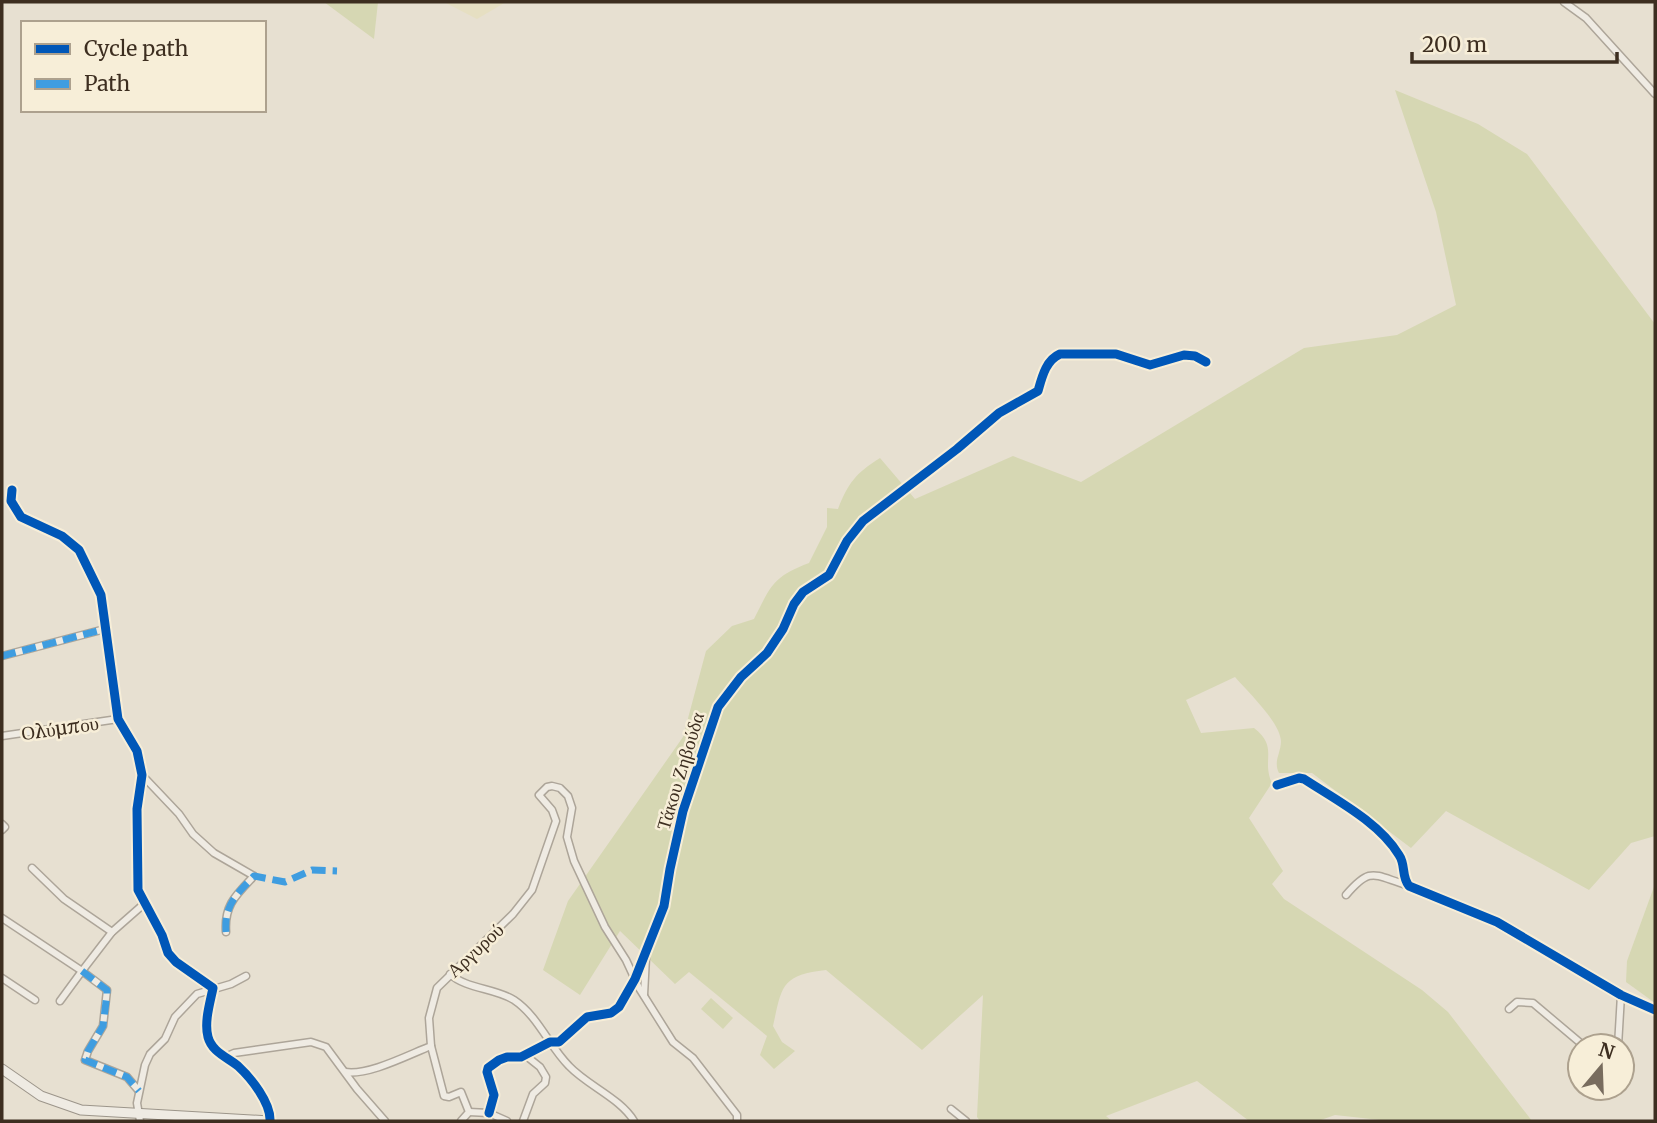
<svg xmlns="http://www.w3.org/2000/svg" width="1657" height="1123" font-family="Merriweather,serif">
  <style>
    .farmland { fill: #e6dfc2 }
    .green { fill: #d6d7b3 }
    .lines { fill: none; stroke-linecap: round; stroke-linejoin: round }
    .street-casing { stroke: #ada599; stroke-width: 9 }
    .secondary-casing { stroke: #9c958a; stroke-width: 11 }
    .street { stroke: #efebe3; stroke-width: 6 }
    .secondary { stroke: #efebe3; stroke-width: 9 }
    .quiet { stroke: #3f9de0; stroke-width: 7; stroke-dasharray: 14 7; stroke-linecap: butt }
    .cycleway-casing { stroke: #f7eed8; stroke-width: 13 }
    .cycleway { stroke: #0057b8; stroke-width: 9 }
    .labels { text-anchor: middle; dominant-baseline: central; stroke-width: 5; stroke-linejoin: round; paint-order: stroke }
    .street-label { font-size: 19px; fill: #3d2e20; stroke: #f7eed8 }
  </style>
  <rect width="100%" height="100%" fill="#e7e0d1"/>
  <path class="farmland" d="M444,2H506L477,19Z"/>
  <g class="green">
    <path d="M324,2H378L374,39Z"/>
    <path d="M1395,90L1478,124L1527,154L1655,324V836L1631,843L1589,890L1446,811L1411,848L1312,773H1279C1273,761 1281,753 1281,741C1280,722 1247,691 1235,677L1186,700L1201,733L1254,728C1279,747 1261,760 1272,783L1249,818L1283,871L1272,884L1284,899L1422,990L1448,1012L1532,1121H1389L1335,1115L1318,1121H1249L1197,1081L1106,1116L1112,1121H980L977,1117L983,995L922,1050L826,970C781,975 782,986 773,1026L782,1042L795,1051L774,1069L760,1055L767,1036L689,972L675,984L620,931L580,995L543,970L568,901L683,737L706,651L732,626L754,619C771,586 772,577 809,563L827,527V508L838,509C848,483 856,473 880,458L915,499L1013,456L1081,482L1304,348L1397,335L1456,305L1436,212Z"/>
    <path d="M1655,884V1003L1626,982L1627,961Z"/>
    <path d="M711,998L733,1018L723,1029L701,1009Z"/>
  </g>
  <g class="lines">
    <defs>
      <g id="street">
        <path d="M1564,2L1586,18L1655,94"/>
        <path d="M12,490L11,501L21,517L62,536L79,550L101,595L118,719L137,751L142,775L137,809L138,890L162,935L168,953L176,962L213,988C210,1003 204,1022 208,1037C212,1052 227,1057 238,1066C251,1078 271,1103 270,1121"/>
        <path d="M2,656L105,629"/>
        <path d="M2,736L118,719"/>
        <path d="M142,775L179,814L193,834L214,853L254,876C236,895 224,905 226,932"/>
        <path d="M1277,785L1299,778L1304,779C1336,800 1379,822 1399,855C1406,865 1401,876 1409,886L1497,922L1621,995L1655,1010"/>
        <path d="M2,824L5,827L2,830"/>
        <path d="M32,868L64,899L112,932"/>
        <path d="M1346,895C1371,866 1373,875 1407,885"/>
        <path d="M2,918L82,971L112,932L145,903"/>
        <path d="M450,974C466,989 495,988 514,1000C538,1016 549,1046 569,1066C588,1086 620,1098 634,1121"/>
        <path d="M2,978L35,1000"/>
        <path d="M644,995L646,957"/>
        <path d="M60,1001L82,971L107,990L103,1026L88,1051L85,1060L127,1077L139,1091"/>
        <path d="M1509,1009L1517,1002L1533,1003L1584,1046"/>
        <path d="M431,1046L444,1096L449,1097L461,1092L469,1112L461,1121"/>
        <path d="M1618,1046L1621,995"/>
        <path d="M225,1057L234,1053L311,1042L326,1047L357,1089L385,1121"/>
        <path d="M345,1072C368,1076 408,1055 431,1046L429,1018L437,988L513,914L532,890L556,821L552,810L539,795L547,787L552,786L560,788L568,796L572,808L567,837L574,861L605,927L626,960L639,988L673,1042L693,1058L737,1115V1121"/>
        <path d="M951,1109L966,1121"/>
        <path d="M469,1112L489,1113L507,1121"/>
        <path d="M489,1113L494,1095L487,1072L488,1068L499,1060L507,1057H521L550,1042H559L587,1017L611,1013L619,1007L635,979L664,906L670,869L683,811L718,707L741,677L767,653L783,629L794,604L803,592L829,575L847,541L863,521L957,449L999,413L1038,391C1042,377 1046,360 1060,354H1116L1150,365L1184,355L1195,356L1206,362"/>
        <path d="M140,1121L137,1103L145,1065L150,1054L165,1039L175,1017L197,994L231,984L246,976"/>
        <path d="M523,1121L533,1094L545,1083L546,1077L540,1067L525,1055"/>
      </g>
      <path id="secondary" d="M2,1069L41,1096L81,1110L269,1121"/>
    </defs>
    <use href="#street" class="street-casing"/>
    <use href="#secondary" class="secondary-casing"/>
    <use href="#street" class="street"/>
    <use href="#secondary" class="secondary"/>
    <g class="quiet">
      <path d="M2,656L105,629"/>
      <path d="M226,932C224,905 236,895 254,876L285,882L312,870L337,871"/>
      <path d="M82,971L107,990V994L103,1026L88,1051L85,1060L127,1077L139,1091"/>
    </g>
    <defs>
      <g id="cycleway">
        <path d="M12,490L11,501L21,517L62,536L79,550L101,595L118,719L137,751L142,775L137,809L138,890L162,935L168,953L176,962L213,988C210,1003 204,1022 208,1037C212,1052 227,1057 238,1066C251,1078 271,1103 270,1121"/>
        <path d="M1277,785L1299,778L1304,779C1336,800 1379,822 1399,855C1406,865 1401,876 1409,886L1497,922L1621,995L1655,1010"/>
        <path d="M489,1113L494,1095L487,1072L488,1068L499,1060L507,1057H521L550,1042H559L587,1017L611,1013L619,1007L635,979L664,906L670,869L683,811L718,707L741,677L767,653L783,629L794,604L803,592L829,575L847,541L863,521L957,449L999,413L1038,391C1042,377 1046,360 1060,354H1116L1150,365L1184,355L1195,356L1206,362"/>
      </g>
    </defs>
    <use href="#cycleway" class="cycleway-casing"/>
    <use href="#cycleway" class="cycleway"/>
  </g>
  <g class="labels">
    <g class="street-label">
      <text transform="translate(60 728) rotate(-8)">Ολύμπου</text>
      <text transform="translate(680 771) rotate(-73)">Τάκου Ζηβούδα</text>
      <text transform="translate(475 950) rotate(-43)">Αργυρού</text>
    </g>
  </g>
  <rect width="1657" height="1123" fill="none" stroke="#3d2e20" stroke-width="7"/>
  <rect x="21" y="21" width="245" height="91" fill="#f7eed8" stroke="#ada18e" stroke-width="2"/>
  <rect x="35" y="44" width="35" height="10" fill="#0057b8" stroke="#ada18e" stroke-width="2"/>
  <text x="84" y="56" font-size="21" fill="#3d2e20">Cycle path</text>
  <rect x="35" y="79" width="35" height="10" fill="#3f9de0" stroke="#ada18e" stroke-width="2"/>
  <text x="84" y="91" font-size="21" fill="#3d2e20">Path</text>
  <g transform="translate(1601 1067) rotate(19)"><circle r="33" fill="#f7eed8" stroke="#ada18e" stroke-width="2"/>
  <path d="M0-5L12 26L0 18L-12 26Z" fill="#786c5e"/>
  <text y="-10" font-size="19" font-weight="bold" text-anchor="middle" fill="#3d2e20">N</text>
  </g>
  <path d="M1412 52v10h205v-10" fill="none" stroke="#3d2e20" stroke-width="3.5"/>
  <text x="1422" y="52" font-size="21" fill="#3d2e20" stroke="#f7eed8" stroke-width="5" paint-order="stroke">200 m</text>
</svg>
